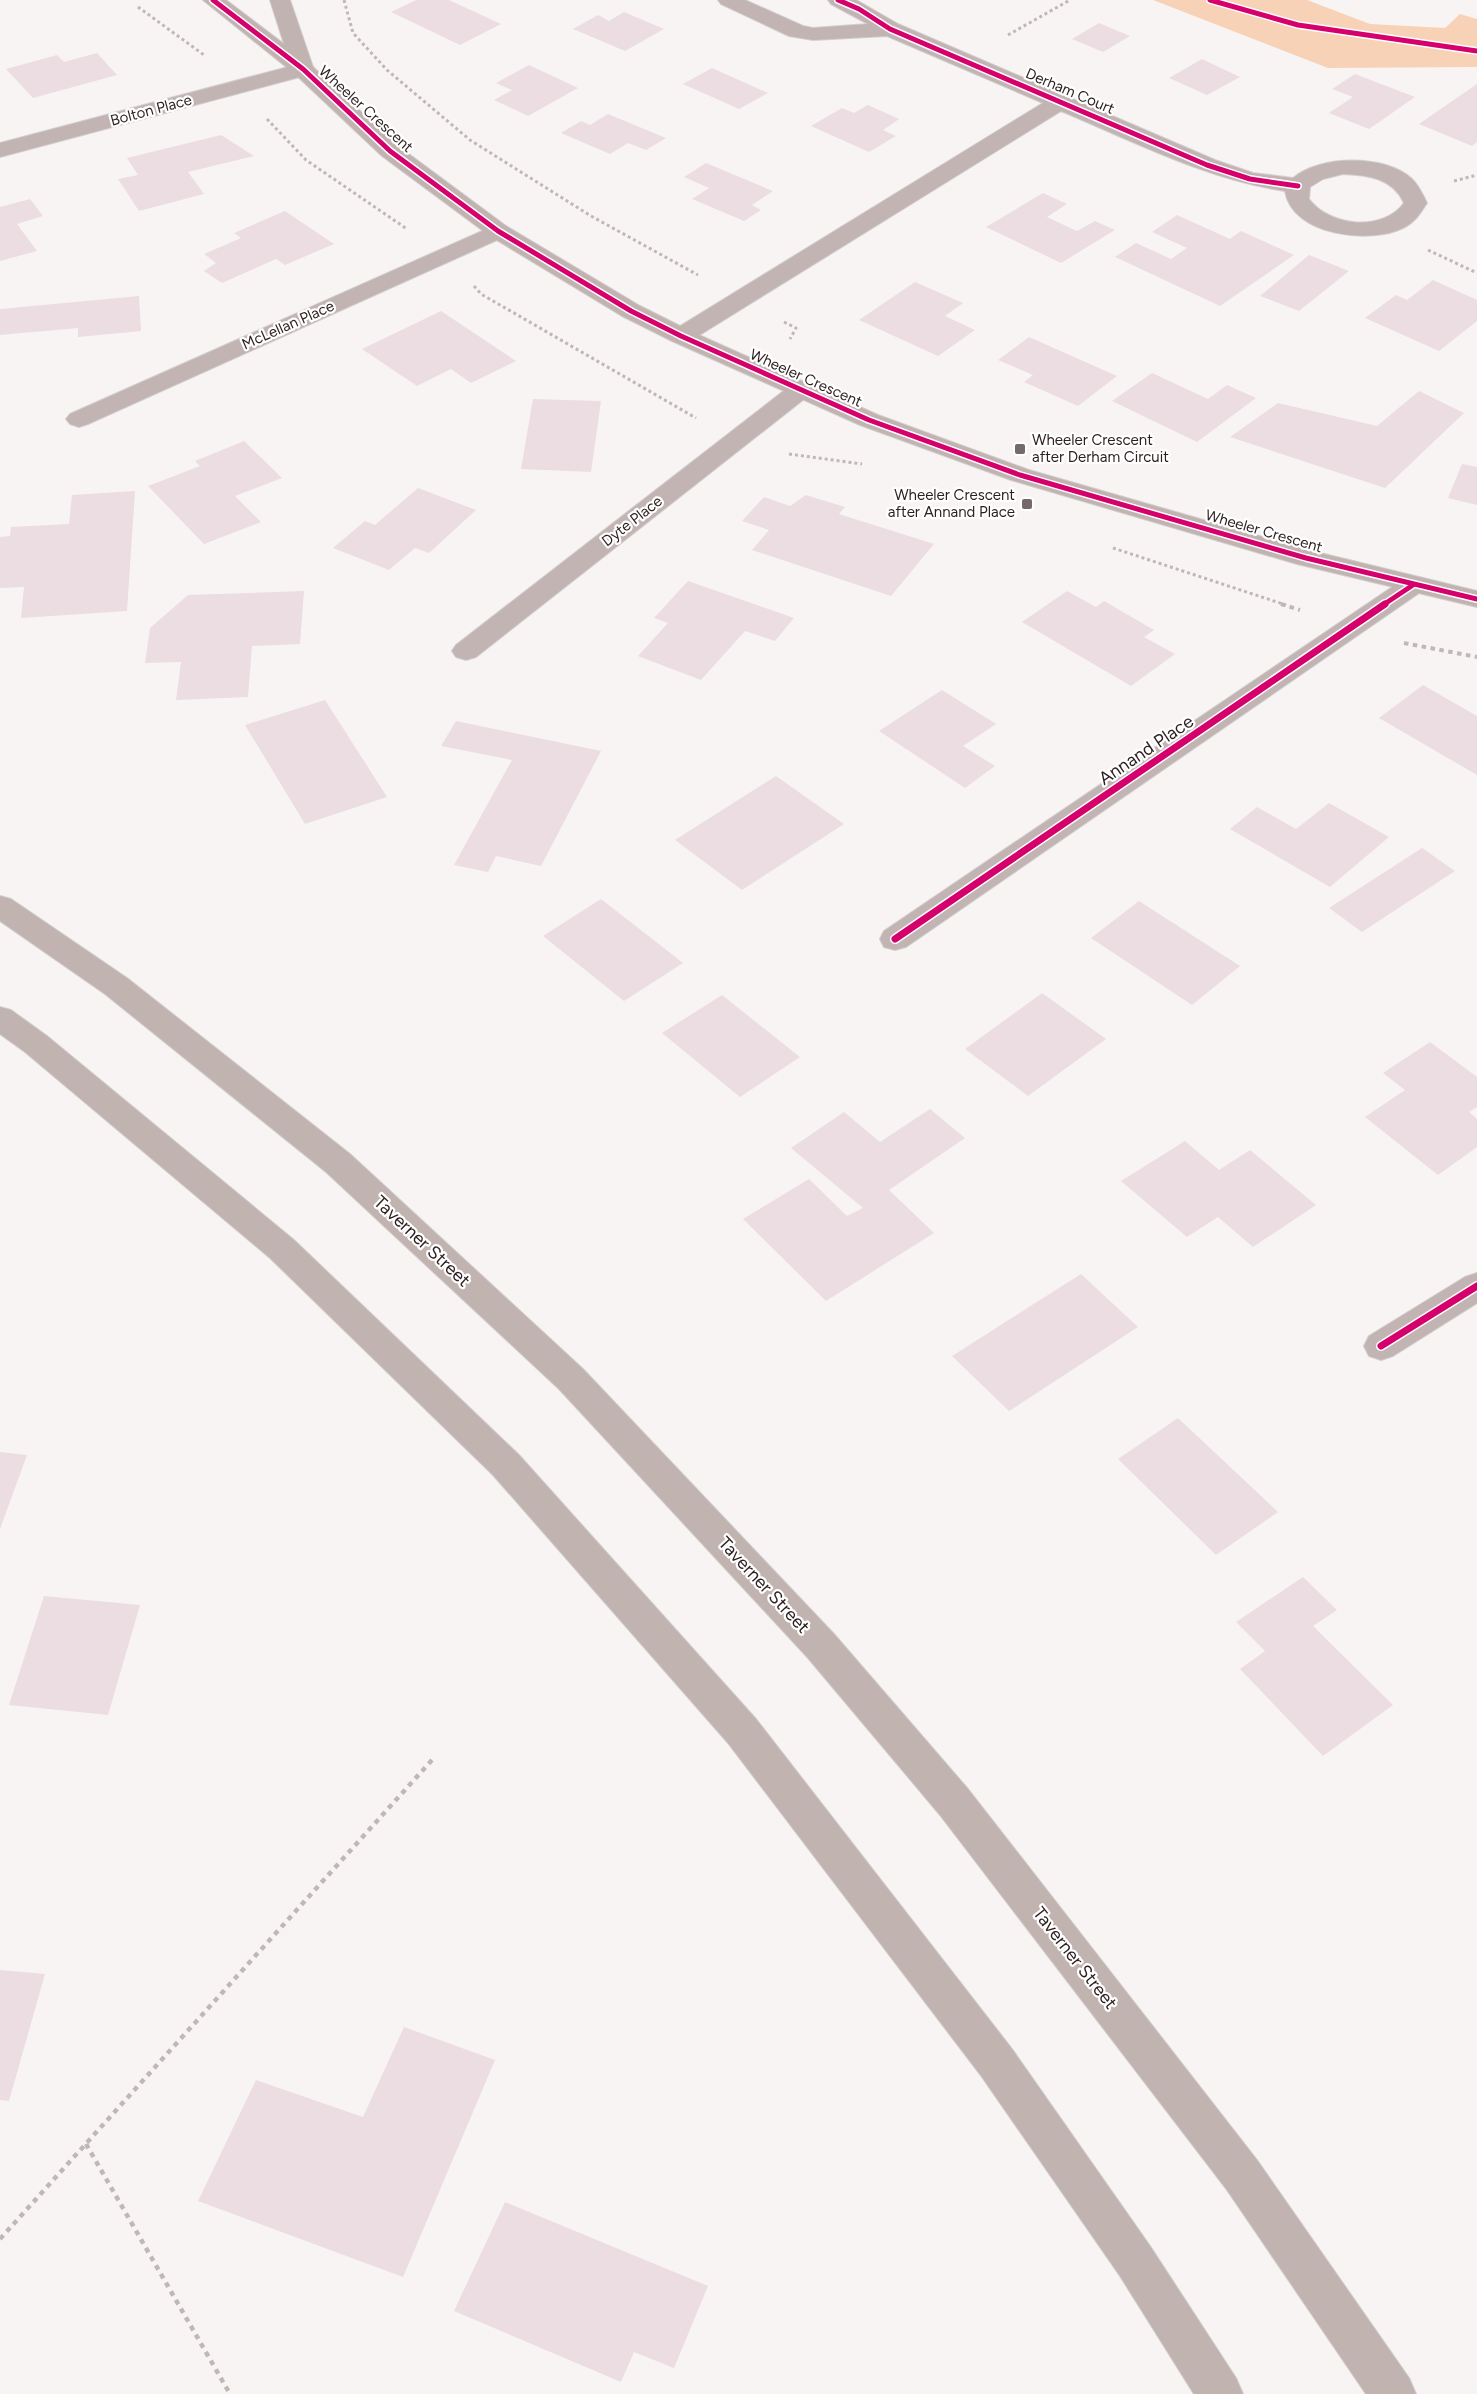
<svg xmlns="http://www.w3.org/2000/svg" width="1477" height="2394" font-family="Figtree,sans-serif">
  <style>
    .green { fill: #f7d2b6 }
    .building { fill: #ebdde2 }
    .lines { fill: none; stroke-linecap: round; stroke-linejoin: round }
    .street-casing { stroke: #d3cecf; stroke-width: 2 }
    .secondary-casing { stroke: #d3cecf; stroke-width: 2 }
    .path-far2 { stroke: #c0b8b6; stroke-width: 3; stroke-dasharray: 3 3; stroke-linecap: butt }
    .path-far1 { stroke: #c0b8b6; stroke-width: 4; stroke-dasharray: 4.5 4.5; stroke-linecap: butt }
    .path { stroke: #c0b8b6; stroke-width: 4.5; stroke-dasharray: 5 5; stroke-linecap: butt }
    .street { fill: #c1b4b3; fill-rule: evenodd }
    .secondary { fill: #c1b3b0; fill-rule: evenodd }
    .cycleway-far1-casing { stroke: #fff; stroke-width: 8 }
    .cycleway-casing { stroke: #fff; stroke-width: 10 }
    .cycleway-far1 { stroke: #d6006c; stroke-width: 5 }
    .cycleway { stroke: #d6006c; stroke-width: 7 }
    .poi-dot { fill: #746a6a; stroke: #fff; stroke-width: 2 }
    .labels { text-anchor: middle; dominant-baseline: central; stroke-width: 4.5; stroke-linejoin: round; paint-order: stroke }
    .far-street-label { font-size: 15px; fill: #2d1f20; stroke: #fff }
    .far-poi-label { font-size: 15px; fill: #2d1f20; stroke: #fff; text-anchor: start }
    .street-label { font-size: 18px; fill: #2d1f20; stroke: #fff }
  </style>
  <rect width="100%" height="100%" fill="#f9f4f4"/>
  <path class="green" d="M1153,0H1307L1370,24L1445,28L1460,14L1477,19V67L1328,68Z"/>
  <g class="building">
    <path d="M416,0H449L501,24L460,45L391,12Z"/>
    <path d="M624,12L664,29L625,51L573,29L598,15L609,21Z"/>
    <path d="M1099,23L1130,36L1103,52L1072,39Z"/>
    <path d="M97,53L117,75L33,98L6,69L57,55L64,62Z"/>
    <path d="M1202,59L1240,77L1207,95L1169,78Z"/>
    <path d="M529,65L578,88L528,116L494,100L512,90L496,83Z"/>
    <path d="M712,68L768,93L739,109L683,84Z"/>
    <path d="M1355,74L1415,97L1369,129L1329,113L1353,97L1332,89Z"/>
    <path d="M1477,84V142L1472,146L1419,124Z"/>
    <path d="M868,105L899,119L883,130L896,136L869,152L811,126L842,108L854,113Z"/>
    <path d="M608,114L666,138L646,150L628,143L610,154L561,133L581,121L590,125Z"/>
    <path d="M221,135L254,156L188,172L204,194L139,211L118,179L138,175L127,158Z"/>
    <path d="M706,163L773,191L752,205L761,210L744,221L692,199L709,188L684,177Z"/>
    <path d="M1043,193L1067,204L1047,217L1077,231L1095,221L1115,230L1061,263L986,227Z"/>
    <path d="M30,199L43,216L17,224L37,251L0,261V207Z"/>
    <path d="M285,211L334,244L285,265L276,259L222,283L204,271L216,263L204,254L241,238L234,233Z"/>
    <path d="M1177,215L1230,239L1241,231L1294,255L1220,306L1115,257L1136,243L1171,259L1187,248L1152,232Z"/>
    <path d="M1309,255L1349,271L1299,311L1260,296Z"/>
    <path d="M1433,280L1477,300V321L1439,351L1365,318L1396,295L1407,300Z"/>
    <path d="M915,282L963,303L945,316L975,330L938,356L859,320Z"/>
    <path d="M139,296L141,331L78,337V328L0,335V309Z"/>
    <path d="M441,311L516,361L471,383L451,369L417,386L362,349Z"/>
    <path d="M1029,337L1117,376L1078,406L1024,382L1033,375L998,360Z"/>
    <path d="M1152,373L1208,399L1227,385L1256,398L1197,442L1112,401Z"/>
    <path d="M1419,391L1464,413L1385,488L1230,437L1278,403L1377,426Z"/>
    <path d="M533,399L601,401L591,472L521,469Z"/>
    <path d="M244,441L282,478L235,496L261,522L204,544L148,486L200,466L195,461Z"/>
    <path d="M1462,464L1477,467V505L1448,498Z"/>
    <path d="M418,488L476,510L429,553L415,548L389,570L333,548L365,521L375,525Z"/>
    <path d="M135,491L127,611L21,618L24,587L0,588V537L10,536L11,527L69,524L72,495Z"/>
    <path d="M806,495L845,507L839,514L934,544L891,596L752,550L769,530L742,521L764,497L790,506Z"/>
    <path d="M688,581L794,618L775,641L745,631L701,680L638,656L668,623L654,618Z"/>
    <path d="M304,591L300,644L252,646L248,697L176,700L181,662L145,663L150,628L188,595Z"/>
    <path d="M1067,591L1096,607L1104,601L1154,630L1144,637L1175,654L1131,686L1022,622Z"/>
    <path d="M1423,685L1477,716V775L1379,718Z"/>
    <path d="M942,690L996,724L963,746L995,766L965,788L879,731Z"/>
    <path d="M325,700L387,797L305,824L245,725Z"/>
    <path d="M456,721L601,751L541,866L496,856L488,872L454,865L512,760L441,746Z"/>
    <path d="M776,776L844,824L742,890L675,840Z"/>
    <path d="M1329,803L1389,837L1330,887L1230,829L1257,807L1296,829Z"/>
    <path d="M1422,848L1455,871L1362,932L1329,908Z"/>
    <path d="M601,899L683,963L624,1001L543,936Z"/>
    <path d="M1139,901L1240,966L1192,1005L1091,938Z"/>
    <path d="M1042,993L1106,1039L1028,1096L965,1049Z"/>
    <path d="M722,995L800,1057L740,1097L662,1033Z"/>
    <path d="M1430,1042L1477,1077V1107L1469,1112L1477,1119V1147L1438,1175L1365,1117L1405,1090L1383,1073Z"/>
    <path d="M930,1109L965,1138L889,1190L934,1233L826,1301L743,1219L809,1179L847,1216L863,1208L791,1148L844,1112L880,1142Z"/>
    <path d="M1185,1141L1219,1170L1250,1150L1316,1205L1253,1247L1218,1217L1187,1237L1121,1181Z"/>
    <path d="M1081,1274L1138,1327L1009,1411L952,1356Z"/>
    <path d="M1178,1418L1278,1512L1216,1555L1118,1459Z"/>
    <path d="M0,1452L27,1455L0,1529Z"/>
    <path d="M1303,1577L1337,1610L1313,1626L1393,1705L1323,1756L1240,1669L1265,1651L1236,1622Z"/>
    <path d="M44,1596L140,1605L108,1715L9,1705Z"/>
    <path d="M0,1970L45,1974L9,2101L0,2100Z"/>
    <path d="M404,2027L495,2060L403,2277L198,2201L256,2080L363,2117Z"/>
    <path d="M505,2202L708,2286L674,2368L634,2352L621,2382L454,2311Z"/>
  </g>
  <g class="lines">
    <defs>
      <g id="street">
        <path d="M718,0H745L803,26L813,28L868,24L831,4L828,0H856L898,24L1215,160L1253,173L1293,178C1320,155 1385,154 1412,179C1419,186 1423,195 1427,203C1421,212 1416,221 1405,227C1372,245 1292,236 1285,191C1206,179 1135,142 1061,111L690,341L681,343L672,341L669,336L672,331L1043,103L887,36L813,40L789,36L721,4ZM1343,174C1368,175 1393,178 1404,203C1383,232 1330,227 1309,199L1310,187L1323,179Z"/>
        <path d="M303,63L311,64L314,69L311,74L0,157V143Z"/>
        <path d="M498,224L506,226L510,231L506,236L88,424L79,427L70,424L66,419L70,414Z"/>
        <path d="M799,384L808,386L811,391L808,396L476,657L466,660L456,657L452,651L456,645L790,386Z"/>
        <path d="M1413,577L1422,579L1426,585L1422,591L906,947L895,950L884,947L880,939L884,931L1404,579Z"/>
        <path d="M1477,1273V1303L1393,1356L1381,1360L1369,1356L1364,1346L1369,1336L1465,1277Z"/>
      </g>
      <g id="secondary">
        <path d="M203,0H226L284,44L270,0H290L313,67L398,146L506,226L640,306L690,331L878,415L1029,470L1312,551L1477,591V607L1297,564L1011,480L860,425L672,341L622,316L490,236L382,156L295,74Z"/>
        <path d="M0,896L11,899L127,978L350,1154L583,1369L834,1634L968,1789L1257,2160L1409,2378L1416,2394H1366L1227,2190L940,1815L808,1658L559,1389L326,1172L105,994L0,921Z"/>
        <path d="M0,1007L11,1010L47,1036L294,1240L519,1455L756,1719L1012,2049L1150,2246L1236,2378L1243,2394H1194L1120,2276L982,2077L728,1743L493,1475L270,1258L25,1052L0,1034Z"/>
      </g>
    </defs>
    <use href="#street" class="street-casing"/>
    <use href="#secondary" class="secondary-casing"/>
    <g class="path-far2">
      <path d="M344,0L353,33L387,70L470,140L591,216L698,275"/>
      <path d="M138,7L204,55"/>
      <path d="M1008,35L1070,0"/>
      <path d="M267,119L306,160L407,229"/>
      <path d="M1454,181L1477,175"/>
      <path d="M1428,250L1477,273"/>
      <path d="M474,286L481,294L696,418"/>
      <path d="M784,322L796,328L790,339"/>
      <path d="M789,454L862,464"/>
      <path d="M1113,548L1286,605"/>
    </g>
    <g class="path-far1">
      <path d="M1281,604L1300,610"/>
      <path d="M1404,643L1477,657"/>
    </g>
    <g class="path">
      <path d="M86,2144L230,2394"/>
      <path d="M0,2239L432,1760"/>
    </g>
    <use href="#street" class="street"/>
    <use href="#secondary" class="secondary"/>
    <defs>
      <g id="cycleway-far1">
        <path d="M213,0L303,69L390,151L498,231L631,311L681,336L869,420L1020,475L1306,558L1477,599"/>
        <path d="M838,0L859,9L890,29L1207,165L1250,179L1298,186"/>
        <path d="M1210,0L1298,25L1477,51"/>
        <path d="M1383,605L1413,585"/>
      </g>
      <g id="cycleway">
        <path d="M895,939L1385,604"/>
        <path d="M1381,1346L1477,1286"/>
      </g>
    </defs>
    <use href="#cycleway-far1" class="cycleway-far1-casing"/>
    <use href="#cycleway" class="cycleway-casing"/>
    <use href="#cycleway-far1" class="cycleway-far1"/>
    <use href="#cycleway" class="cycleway"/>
  </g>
  <g class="poi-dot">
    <rect x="1014" y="443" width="12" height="12" rx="3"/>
    <rect x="1021" y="498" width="12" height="12" rx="3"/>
  </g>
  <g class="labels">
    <g class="far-street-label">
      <text transform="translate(1070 91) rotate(23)">Derham Court</text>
      <text transform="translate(366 109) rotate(42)">Wheeler Crescent</text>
      <text transform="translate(151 110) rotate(-15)">Bolton Place</text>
      <text transform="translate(288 325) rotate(-24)">McLellan Place</text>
      <text transform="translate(806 378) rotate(24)">Wheeler Crescent</text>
      <text transform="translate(632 521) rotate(-38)">Dyte Place</text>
      <text transform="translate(1264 531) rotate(16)">Wheeler Crescent</text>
    </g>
    <g class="far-poi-label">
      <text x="1032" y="440">Wheeler Crescent<tspan x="1032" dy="17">after Derham Circuit</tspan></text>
      <text x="1015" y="495" text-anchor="end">Wheeler Crescent<tspan x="1015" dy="17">after Annand Place</tspan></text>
    </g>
    <g class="street-label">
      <text transform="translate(1146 750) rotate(-34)">Annand Place</text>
      <text transform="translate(422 1241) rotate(43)">Taverner Street</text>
      <text transform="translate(764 1585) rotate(47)">Taverner Street</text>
      <text transform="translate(1075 1958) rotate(52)">Taverner Street</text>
    </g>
  </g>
</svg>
